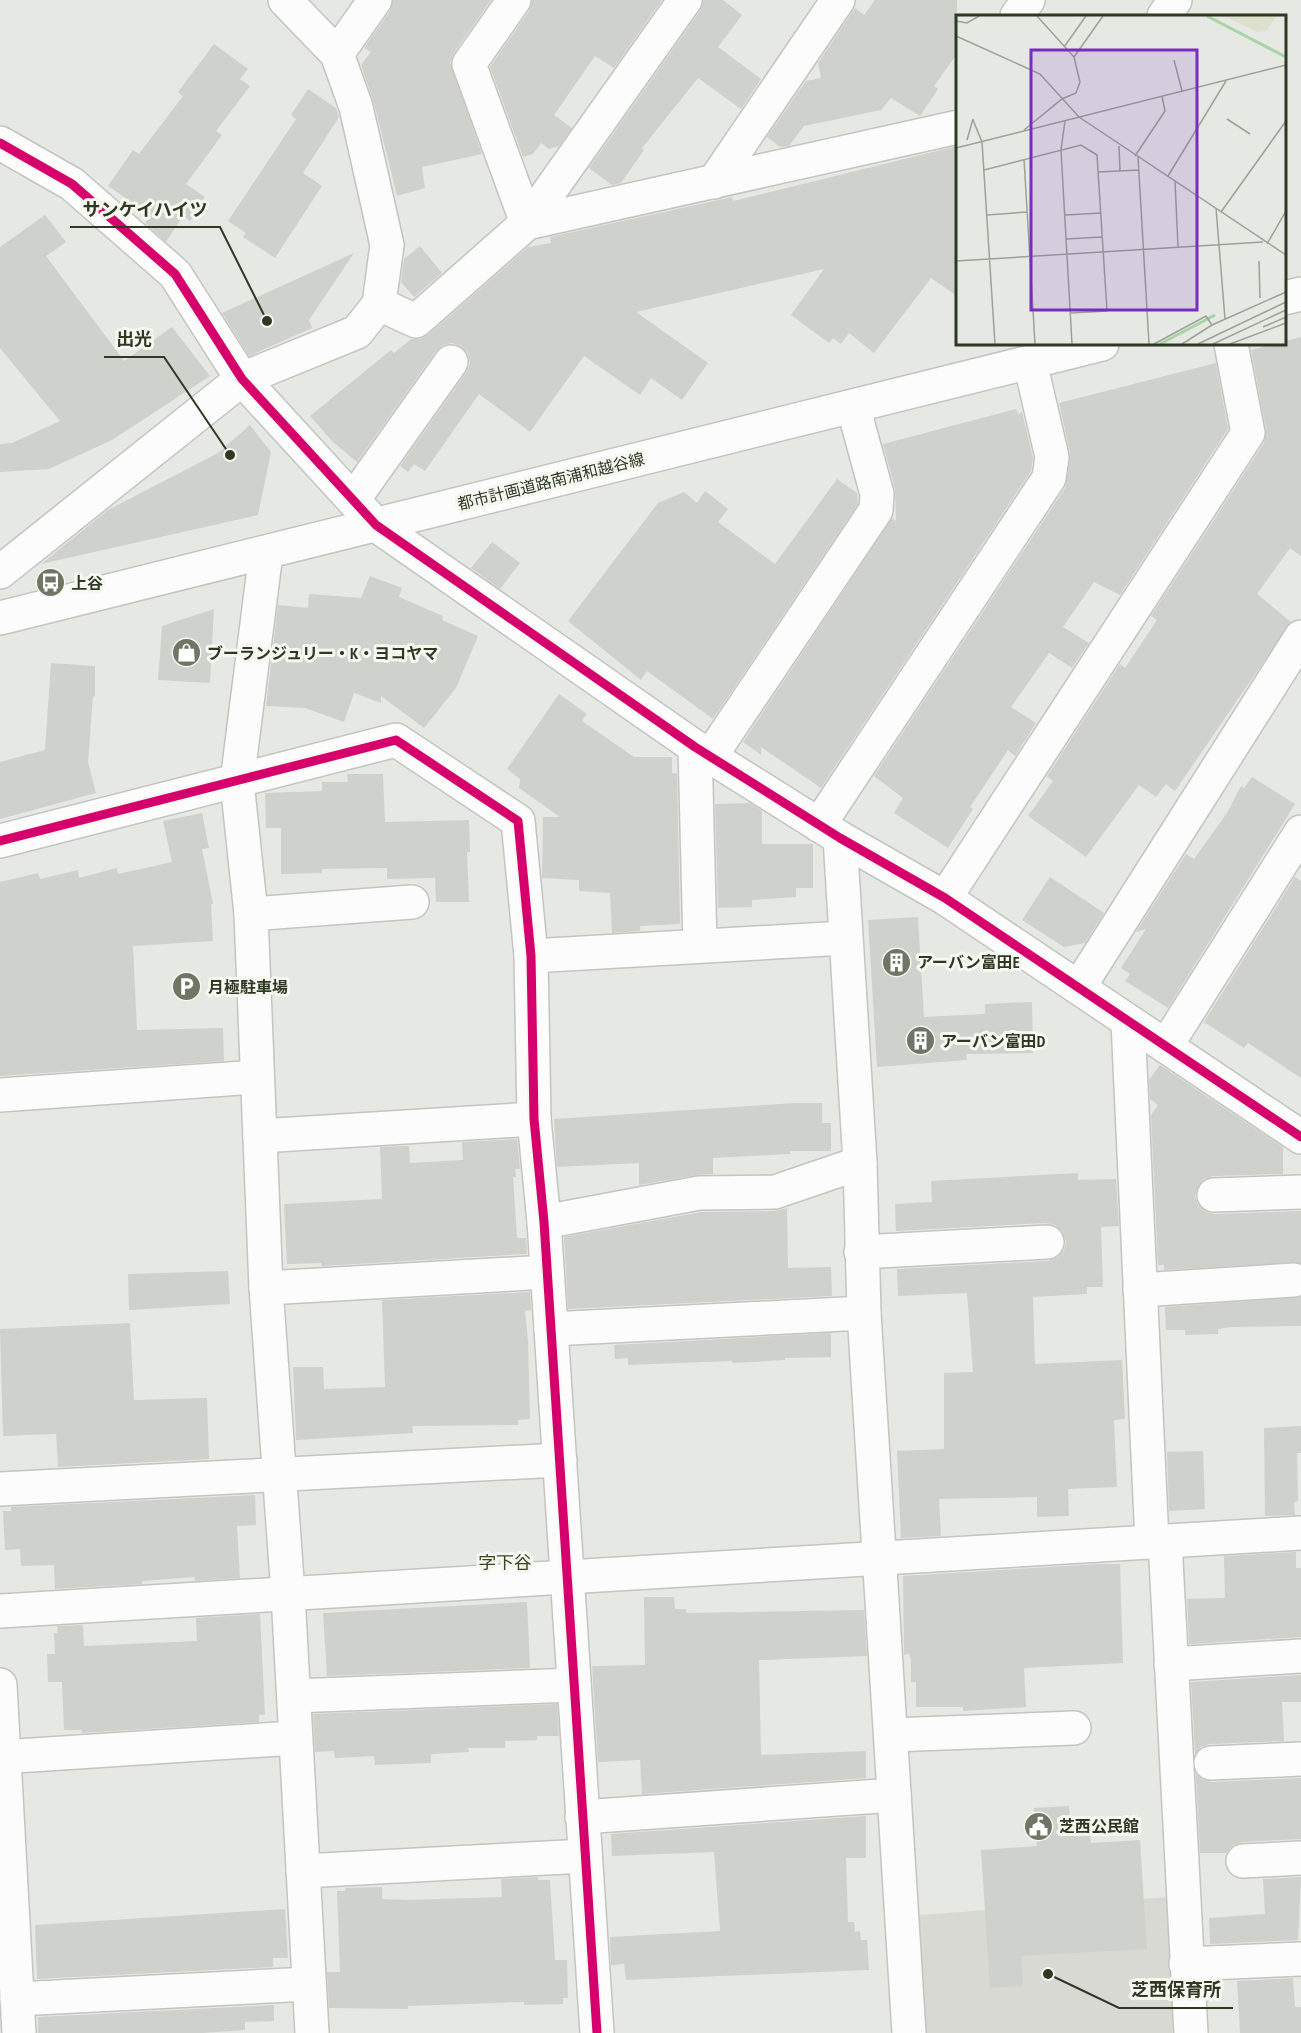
<svg xmlns="http://www.w3.org/2000/svg" width="1301" height="2033" font-family="'PT Sans Narrow','Noto Sans JP',sans-serif">
  <style>
    .built { fill: #d7d9d2 }
    .building { fill: #cfd1cc }
    .lines { fill: none; stroke-linecap: round; stroke-linejoin: round }
    .minor-casing { stroke: #c3c5c0; stroke-width: 36 }
    .minor { stroke: #fbfcfb; stroke-width: 33 }
    .cycleway-casing { stroke: #f6f7f1; stroke-width: 13 }
    .cycleway { stroke: #d6006c; stroke-width: 9 }
    .labels { text-anchor: middle; dominant-baseline: central; stroke-width: 6; stroke-linejoin: round; paint-order: stroke }
    .street-label { font-size: 16px; fill: #2e3923; stroke: #f6f7f1 }
    .poi-label { font-size: 16px; font-weight: bold; fill: #2e3923; stroke: #f6f7f1; text-anchor: start }
    .neighbourhood-label { font-size: 18px; fill: #344921; stroke: #f6f7f1 }
    .inset-river { fill: none; stroke: #abd3a8; stroke-width: 3 }
    .inset-road { fill: none; stroke: #9ca296; stroke-width: 1.5 }
    .view { fill: #7b2cbf; fill-opacity: 0.15; stroke: #7b2cbf; stroke-width: 3 }
    .inset-edge { fill: none; stroke: #2e3923; stroke-width: 3 }
    .leader { fill: none; stroke: #2e3923; stroke-width: 2 }
    .callout-dot { fill: #2e3923; stroke: #f6f7f1; stroke-width: 2 }
    .callout-label { font-size: 18px; text-anchor: middle; font-weight: bold; fill: #2e3923; stroke: #f6f7f1; stroke-width: 6; stroke-linejoin: round; paint-order: stroke }
  </style>
  <rect width="100%" height="100%" fill="#e6e8e3"/>
  <path class="built" d="M1168,1897L1179,2033H926L918,1915Z"/>
  <g class="building">
    <path d="M393,0H491L454,53L450,62L482,154L422,167L425,188L397,196L374,103L361,65L371,52L364,48L390,11Z"/>
    <path d="M532,0H662L614,68L595,56L554,115L572,128L559,146L549,149L541,143L533,154L523,157L490,67L529,11Z"/>
    <path d="M703,0H723L742,15L718,47L761,79L741,109L698,78L642,148L644,150L621,183L612,185L589,168L700,11Z"/>
    <path d="M875,0H957V54L934,86L938,89L920,116L891,98L881,110L804,126L789,146L780,147L767,137L806,81L821,78L818,63L855,8L864,15Z"/>
    <path d="M214,44L248,69L240,79L250,86L216,131L222,135L186,184L205,197L190,221L183,216L166,242L145,223L151,215L108,186L133,150L139,154L183,96L178,92Z"/>
    <path d="M308,89L336,108L339,117L303,173L322,186L275,258L243,237L246,233L228,221L296,119L291,115Z"/>
    <path d="M957,146V296L931,278L874,353L849,333L841,344L833,338L829,343L791,315L824,269L636,312L708,363L682,400L651,378L640,395L584,356L530,432L479,394L425,471L414,464L408,472L400,466L466,373L470,364L468,354L461,346L452,343L443,345L436,351L357,462L333,442L310,416L391,350L394,353L411,339H419L428,335L528,247L551,243L550,237L732,197L733,201Z"/>
    <path d="M45,215L66,242L46,256L124,361L172,327L210,376L112,440L49,469L0,472V444L12,443L60,421L0,348V247Z"/>
    <path d="M420,246L442,273L414,297L401,282L404,259Z"/>
    <path d="M354,253L309,320L312,328L249,356L222,313Z"/>
    <path d="M1301,337V556L1290,548L1257,594L1291,622L1175,791L1166,784L1156,797L1139,785L1086,857L1028,816L1053,781L1047,776L1120,664L1125,668L1157,620L1151,616L1264,443L1266,429L1251,350Z"/>
    <path d="M1216,363L1228,429L1120,595L1094,582L1063,627L1089,643L1072,668L1049,653L1011,707L1036,723L1015,756L1008,750L970,807L973,809L948,848L894,813L903,798L874,776L1065,488L1070,453L1059,403Z"/>
    <path d="M1016,409L1018,414L1022,412L1033,458L1031,471L821,788L761,747V755L743,742L892,518L896,521L895,489L883,444Z"/>
    <path d="M250,425L271,452L258,515L41,564L108,510L218,453Z"/>
    <path d="M837,479L857,493L858,504L713,719L647,671L641,680L568,621L658,503L684,492L697,503L705,491L728,509L718,522L775,564Z"/>
    <path d="M492,542L520,563L500,589L471,568Z"/>
    <path d="M370,576L402,588L399,597L443,616L442,620L478,636L456,688L424,728L381,696V703L354,693L344,722L305,708L266,706L278,605L308,608L309,594L361,598Z"/>
    <path d="M214,609L210,683L158,680L162,626Z"/>
    <path d="M51,663L95,666V697L93,696L88,762L96,793L0,819V762L45,750Z"/>
    <path d="M559,694L587,714L582,721L634,757H672V773H677L680,924L640,926V931L612,933L610,893L579,891V880L542,878L543,817H560L519,788L520,779L507,769Z"/>
    <path d="M347,774H383L385,822L469,820L470,852H467L469,902H436L435,878L387,879V868L322,869V873L281,874V828H266L265,793L322,791V782H348Z"/>
    <path d="M1252,777L1295,804L1168,1008L1125,981L1130,974L1121,968L1146,929L1136,932L1186,854L1194,859L1227,813L1241,786L1244,788Z"/>
    <path d="M750,803L762,811V844H813V888H796V897L752,900V907L718,908L715,804Z"/>
    <path d="M202,813L209,848L202,849L213,904H211L213,941L133,946L137,1030L223,1028L224,1061L0,1076V882L38,873L40,879L78,870L79,878L117,868L118,874L172,862L163,821Z"/>
    <path d="M1050,877L1104,913L1085,943L1064,947L1022,920Z"/>
    <path d="M1295,877L1301,881V1078L1248,1043L1244,1048L1204,1022Z"/>
    <path d="M918,917L924,1017L985,1014V1004L1032,1002L1033,1053L966,1054L967,1060L877,1067L868,920Z"/>
    <path d="M1160,1065L1283,1147V1174L1213,1176L1204,1179L1198,1186L1195,1196L1198,1205L1206,1212L1214,1214L1301,1211V1263L1164,1270V1265H1158L1151,1115L1158,1105L1150,1099L1149,1080Z"/>
    <path d="M794,1103H822V1123H831V1151H790V1154L713,1158V1174L696,1175L639,1185V1163L557,1167L554,1119Z"/>
    <path d="M517,1139L520,1169H515L516,1177H513L517,1238H526L527,1254L322,1266L321,1263L287,1264L284,1204L382,1199L380,1147L409,1146L410,1163L463,1160L462,1142Z"/>
    <path d="M1078,1173V1180L1116,1179L1119,1226L1101,1227L1103,1287H1087V1294L1033,1297L1035,1364L1122,1360L1125,1419L1114,1420L1117,1487L1068,1489L1069,1516L1037,1517V1497L939,1499L941,1536L901,1538L897,1451L944,1449V1373L973,1372L967,1293L898,1296L897,1269L1048,1261L1058,1257L1064,1250L1066,1242L1062,1231L1055,1225L1046,1223L896,1231L895,1204L932,1202L931,1181Z"/>
    <path d="M787,1208L788,1268L831,1267L832,1296L568,1309L564,1237L701,1212L775,1211Z"/>
    <path d="M228,1271L230,1304L129,1310L128,1274Z"/>
    <path d="M530,1292L531,1310L525,1311L528,1341L530,1419L518,1420V1425L412,1426L413,1433L296,1440L293,1367H323L324,1389L385,1387L382,1300Z"/>
    <path d="M1301,1297V1326L1230,1327L1218,1329V1334L1185,1335V1330H1166L1165,1307Z"/>
    <path d="M130,1323L134,1400L207,1398L209,1459L58,1467L56,1434L3,1436L0,1329Z"/>
    <path d="M831,1333V1357L785,1358V1360L733,1363L732,1361L628,1365V1358L615,1359L614,1345Z"/>
    <path d="M1301,1426V1453H1297L1298,1501L1294,1502L1295,1515L1265,1516L1264,1428Z"/>
    <path d="M1203,1451L1205,1509L1169,1511L1167,1452Z"/>
    <path d="M255,1495L256,1525L237,1526L240,1578L195,1581V1577L142,1581V1584L55,1589L54,1565L21,1566L20,1549L5,1550L3,1511H11V1507Z"/>
    <path d="M1296,1552V1568H1301V1637L1189,1644L1187,1599L1225,1598L1224,1556Z"/>
    <path d="M1099,1564H1120L1123,1663L1024,1668L1026,1707L963,1711V1707H916V1682H911V1659L909,1654L904,1655L903,1576Z"/>
    <path d="M644,1597H674L675,1609H686V1613L864,1610L867,1656L759,1660L761,1755L866,1751V1778L642,1794L640,1760L598,1762L592,1666L645,1665Z"/>
    <path d="M527,1602L530,1668L327,1676L323,1613Z"/>
    <path d="M260,1614L265,1715H259V1722L82,1733V1730H64L62,1682H48L47,1654H55L54,1633H58L57,1626L83,1625L84,1646L197,1641L196,1618Z"/>
    <path d="M1301,1675V1702H1282L1284,1741L1210,1744L1201,1747L1195,1754L1191,1682Z"/>
    <path d="M557,1704L559,1736H537V1740L505,1741V1748H468L469,1752L431,1754V1763L375,1765L374,1756L335,1758L334,1751L315,1752L313,1714Z"/>
    <path d="M1196,1774L1203,1780L1212,1782L1301,1778V1839L1242,1842L1232,1846L1226,1853H1200Z"/>
    <path d="M1069,1806L1070,1822L1089,1821L1091,1843L1140,1840L1147,1949L1021,1956L1023,1986L990,1988L981,1850L1037,1846L1034,1808Z"/>
    <path d="M866,1816V1858H846L848,1922H854L855,1932L860,1931L861,1940H867L869,1970L626,1980L624,1964L611,1965L610,1937L720,1931L714,1852L612,1856L611,1834Z"/>
    <path d="M538,1877V1880H550L555,1960H567L568,1998H563V2004L524,2005V2002L408,2006V2009L329,2008L327,1972H340L337,1891H345V1888L382,1887V1899L408,1900L502,1897L501,1879Z"/>
    <path d="M1301,1877L1298,1940L1210,1944L1209,1918L1265,1914L1263,1879Z"/>
    <path d="M285,1909L288,1958H273V1967L37,1979L35,1925Z"/>
    <path d="M1293,1978L1295,2007H1301V2033H1240L1237,1981Z"/>
    <path d="M274,2005V2021L245,2022V2030L202,2033H38V2017Z"/>
  </g>
  <g class="lines">
    <defs>
      <g id="minor">
        <path d="M514,0L469,64L527,223L685,0"/>
        <path d="M1017,16L1028,0"/>
        <path d="M1164,16L1175,0"/>
        <path d="M337,54L375,0"/>
        <path d="M0,143L72,184L175,274L242,379L376,525L695,747L840,838L945,898L1301,1137"/>
        <path d="M714,182L838,0"/>
        <path d="M1284,298L1301,294"/>
        <path d="M379,304L416,321L527,223L958,127"/>
        <path d="M353,500L451,362"/>
        <path d="M266,553L237,782L251,914L266,1288L288,1594L312,2033"/>
        <path d="M0,572L242,379L357,332L379,304L387,245L356,107L337,54L285,0"/>
        <path d="M0,618L1102,344"/>
        <path d="M695,747L700,946"/>
        <path d="M710,757L876,510L877,494L853,406"/>
        <path d="M819,825L1049,478L1052,457L1030,362"/>
        <path d="M840,838L860,1163L864,1313L909,2033"/>
        <path d="M0,841L396,740L518,821L531,956L534,1119L544,1222L597,2033"/>
        <path d="M945,898L1248,433L1231,344"/>
        <path d="M251,914L412,902"/>
        <path d="M531,956L845,938"/>
        <path d="M1079,987L1301,637"/>
        <path d="M1128,1022L1152,1542"/>
        <path d="M1166,1046L1301,832"/>
        <path d="M0,1095L257,1077"/>
        <path d="M260,1136L534,1119"/>
        <path d="M1214,1195L1301,1192"/>
        <path d="M544,1222L699,1193L775,1192L860,1163"/>
        <path d="M861,1252L1047,1242"/>
        <path d="M266,1288L547,1272"/>
        <path d="M1140,1290L1294,1280"/>
        <path d="M551,1329L864,1313"/>
        <path d="M0,1489L560,1460"/>
        <path d="M1165,1541L1191,2033"/>
        <path d="M0,1611L1301,1533"/>
        <path d="M1171,1664L1301,1656"/>
        <path d="M0,1685L19,2033"/>
        <path d="M294,1696L574,1685"/>
        <path d="M891,1735L1074,1728"/>
        <path d="M0,1757L295,1738"/>
        <path d="M1211,1763L1301,1759"/>
        <path d="M582,1817L894,1795"/>
        <path d="M1243,1861L1301,1858"/>
        <path d="M303,1871L585,1856"/>
        <path d="M1186,1964L1301,1959"/>
        <path d="M17,1999L309,1984"/>
      </g>
    </defs>
    <use href="#minor" class="minor-casing"/>
    <use href="#minor" class="minor"/>
    <defs>
      <g id="cycleway">
        <path d="M0,143L72,184L175,274L242,379L376,525L695,747L840,838L945,898L1301,1137"/>
        <path d="M0,841L396,740L518,821L531,956L534,1119L544,1222L597,2033"/>
      </g>
    </defs>
    <use href="#cycleway" class="cycleway-casing"/>
    <use href="#cycleway" class="cycleway"/>
  </g>
  <defs>
    <symbol id="bus-disc" viewBox="-11 -11 22 22"><circle r="9.5" fill="#6e7666" stroke="#f6f7f1"/><path d="M-5-6H5V4H4V6H2V4H-2V6H-4V4H-5ZM-3.5-4V0h7V-4ZM-3.5 1.2v1.5H-2V1.2ZM2 1.2v1.5H3.5V1.2Z" fill="#fff"/></symbol>
    <symbol id="shop-disc" viewBox="-11 -11 22 22"><circle r="9.5" fill="#6e7666" stroke="#f6f7f1"/><path d="M-5-2.5h2.3a2.7 3.5 0 0 1 5.4 0H5L5.5 6h-11ZM-1.5-2.5h3a1.5 2.3 0 0 0-3 0Z" fill="#fff"/></symbol>
    <symbol id="building-disc" viewBox="-11 -11 22 22"><circle r="9.5" fill="#6e7666" stroke="#f6f7f1"/><path d="M-4-6H4V6H1V3H-1V6H-4ZM-2.5-4.3h1.7v1.8h-1.7ZM.8-4.3h1.7v1.8H.8ZM-2.5-1h1.7V.8h-1.7ZM.8-1h1.7V.8H.8Z" fill="#fff"/></symbol>
    <symbol id="parking-disc" viewBox="-11 -11 22 22"><circle r="9.5" fill="#6e7666" stroke="#f6f7f1"/><path d="M-3.5-5.5H1a3.5 3.5 0 0 1 0 7H-1V5.5H-3.5ZM-1-3.4V-.6H.8a1.4 1.4 0 0 0 0-2.8Z" fill="#fff"/></symbol>
    <symbol id="civic-disc" viewBox="-11 -11 22 22"><circle r="9.5" fill="#6e7666" stroke="#f6f7f1"/><path d="M-.6-6.5H3V-4.5H.6V-3L4-1V1h2V6H-6V1h2V-1L-.6-3ZM-1.2 2.5V6h2.4V2.5Z" fill="#fff"/></symbol>
  </defs>
  <g fill-rule="evenodd">
    <use href="#bus-disc" x="34" y="566" width="33" height="33"/>
    <use href="#shop-disc" x="170" y="636" width="33" height="33"/>
    <use href="#building-disc" x="880" y="946" width="33" height="33"/>
    <use href="#parking-disc" x="170" y="970" width="33" height="33"/>
    <use href="#building-disc" x="904" y="1024" width="33" height="33"/>
    <use href="#civic-disc" x="1022" y="1810" width="33" height="33"/>
  </g>
  <g class="labels">
    <g class="street-label">
      <text transform="translate(551 481) rotate(-14)">都市計画道路南浦和越谷線</text>
    </g>
    <g class="poi-label">
      <text x="71" y="583">上谷</text>
      <text x="207" y="653">ブーランジュリー・K・ヨコヤマ</text>
      <text x="917" y="962">アーバン富田E</text>
      <text x="208" y="987">月極駐車場</text>
      <text x="941" y="1041">アーバン富田D</text>
      <text x="1059" y="1826">芝西公民館</text>
    </g>
    <g class="neighbourhood-label">
      <text x="505" y="1562">字下谷</text>
    </g>
  </g>
  <g transform="translate(956 15)">
    <rect width="330" height="330" fill="#e6e8e3"/>
    <path d="M268,1H320L311,15L301,17Z" fill="#dee0ce"/>
    <path class="inset-river" d="M251,1L330,42M204,329L259,300"/>
    <path class="inset-road" d="M0,6L11,8L23,1M0,21L84,59L123,102L330,240M108,32L130,1M118,42L147,1M218,45L226,76M271,104L294,119M17,105L26,127L39,329M109,106L105,135L116,329M68,115L106,84L120,78L124,67L118,42L81,1M11,125L17,104M163,131L164,156M0,133L330,50M179,141L209,96L206,81M182,142L193,329M68,144L79,329M28,155L125,130L141,140L151,296L115,298M142,157L183,155M212,161L270,66M219,166L222,232M260,193L269,304M265,197L330,106M31,200L71,197M109,200L145,198M110,224L146,222M311,229L330,196M0,246L307,227M303,246L304,283M307,312L330,302M198,329L250,301L256,310M226,329L256,310L330,277M242,329L330,287M257,329L330,295M274,329L330,308"/>
    <path class="view" d="M75,35H241V295H75Z"/>
    <rect width="330" height="330" class="inset-edge"/>
  </g>
  <path class="leader" d="M267 321L220 227H70M230 455L164 357H104M1048 1974L1119 2008H1233"/>
  <g class="callout-dot">
    <circle cx="267" cy="321" r="6"/>
    <circle cx="230" cy="455" r="6"/>
    <circle cx="1048" cy="1974" r="6"/>
  </g>
  <g class="callout-label">
    <text x="145" y="216">サンケイハイツ</text>
    <text x="134" y="345">出光</text>
    <text x="1176" y="1996">芝西保育所</text>
  </g>
</svg>
